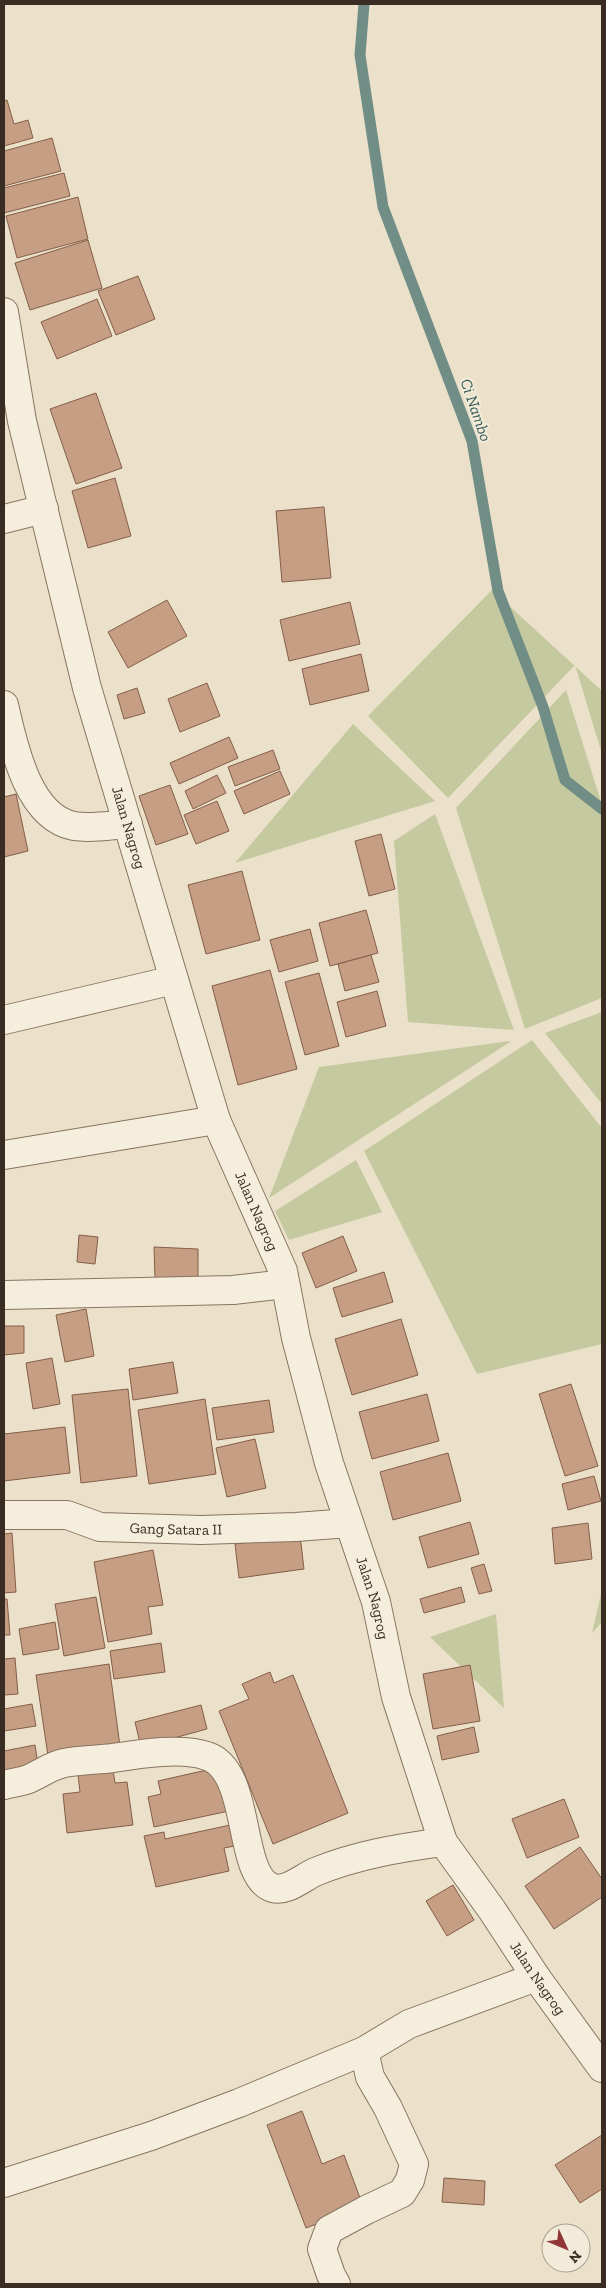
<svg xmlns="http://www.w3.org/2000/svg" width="606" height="2288" font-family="'Zilla Slab',serif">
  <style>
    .green { fill: #c5c99f }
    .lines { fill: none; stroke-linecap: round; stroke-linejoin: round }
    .stream { stroke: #718e86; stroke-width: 11 }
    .building { fill: #c69e84; stroke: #845e48 }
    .minor-casing { stroke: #877460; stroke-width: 30 }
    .minor { stroke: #f6eedd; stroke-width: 28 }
    .labels { text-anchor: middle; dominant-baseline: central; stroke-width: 4; stroke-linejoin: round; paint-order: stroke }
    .street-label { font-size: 15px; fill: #392c22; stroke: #f3ebd9 }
    .water-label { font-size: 16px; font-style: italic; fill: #335754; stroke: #f3ebd9 }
  </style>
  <rect width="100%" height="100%" fill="#ebe1ca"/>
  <g class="green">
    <path d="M492,590L602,691V754L575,665L448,798L368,716Z"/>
    <path d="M566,690L602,805V998L525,1029L456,808Z"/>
    <path d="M353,724L435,801L235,863Z"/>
    <path d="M435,814L514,1030L408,1022L394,841Z"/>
    <path d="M602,1012V1104L545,1033Z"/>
    <path d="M532,1040L602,1128V1344L477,1374L364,1151Z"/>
    <path d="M510,1041V1042L269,1198L319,1067Z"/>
    <path d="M356,1160L382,1212L289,1240L275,1211Z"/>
    <path d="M602,1590V1622L592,1633Z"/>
    <path d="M496,1614L504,1708L430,1637Z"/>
  </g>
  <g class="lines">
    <path class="stream" d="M364,4L360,55L383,207L472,441L498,591L543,707L565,780L602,809"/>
  </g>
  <g class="building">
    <path d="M7,100L14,124L28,120L33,138L4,146V101Z"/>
    <path d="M52,138L61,171L4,186V151Z"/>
    <path d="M64,173L70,196L4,213V188Z"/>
    <path d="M78,197L88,239L17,258L6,216Z"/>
    <path d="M88,240L102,288L30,310L15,263Z"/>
    <path d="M138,276L155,319L116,335L98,291Z"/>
    <path d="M97,299L112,336L57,359L41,322Z"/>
    <path d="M96,393L122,468L76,484L50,409Z"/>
    <path d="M115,478L131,536L88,548L72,491Z"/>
    <path d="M324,507L331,578L282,582L276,511Z"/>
    <path d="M167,600L187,636L128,668L108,632Z"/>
    <path d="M350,602L360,644L289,661L280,620Z"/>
    <path d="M361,654L369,691L310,705L302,669Z"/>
    <path d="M207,683L220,716L180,732L168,699Z"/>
    <path d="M137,688L145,713L124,719L117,695Z"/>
    <path d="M229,737L238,758L179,784L170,763Z"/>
    <path d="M273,750L280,769L235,786L228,767Z"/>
    <path d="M280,771L290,794L244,814L234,791Z"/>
    <path d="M217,775L226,793L193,809L185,791Z"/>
    <path d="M170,785L188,834L156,845L139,796Z"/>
    <path d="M16,794L28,851L4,857V797Z"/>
    <path d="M217,801L229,831L196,844L184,815Z"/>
    <path d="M381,834L395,889L369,896L355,841Z"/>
    <path d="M242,871L260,940L206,954L188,885Z"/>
    <path d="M366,910L378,953L330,966L319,923Z"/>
    <path d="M310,929L318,961L279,972L270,940Z"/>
    <path d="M371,955L379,982L345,991L338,964Z"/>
    <path d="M270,970L297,1069L238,1085L212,986Z"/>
    <path d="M319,973L339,1046L305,1055L285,982Z"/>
    <path d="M377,991L386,1026L346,1037L337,1002Z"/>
    <path d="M79,1235L98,1237L95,1264L77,1262Z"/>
    <path d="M343,1236L357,1271L316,1288L302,1253Z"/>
    <path d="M154,1247L198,1249V1282L155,1279Z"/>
    <path d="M384,1272L393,1302L342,1317L333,1288Z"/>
    <path d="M86,1309L94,1356L65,1362L56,1315Z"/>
    <path d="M401,1319L418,1375L352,1395L335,1339Z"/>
    <path d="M4,1326H24V1353L4,1355Z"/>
    <path d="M52,1358L60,1404L33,1409L26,1363Z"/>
    <path d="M173,1362L178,1393L133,1400L129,1369Z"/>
    <path d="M571,1384L598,1466L565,1476L539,1394Z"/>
    <path d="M128,1389L137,1476L81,1483L72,1395Z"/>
    <path d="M427,1394L439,1441L372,1459L359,1412Z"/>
    <path d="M205,1399L216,1474L149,1484L138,1410Z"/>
    <path d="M269,1400L274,1432L217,1440L212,1408Z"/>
    <path d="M65,1427L70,1473L4,1481V1434Z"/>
    <path d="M255,1439L266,1488L227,1497L216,1448Z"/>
    <path d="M448,1453L461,1501L393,1520L380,1472Z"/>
    <path d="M594,1476L601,1501L568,1510L562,1484Z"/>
    <path d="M470,1522L479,1554L428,1568L419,1537Z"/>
    <path d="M588,1523L592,1559L555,1564L552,1528Z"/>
    <path d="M12,1533L16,1592L4,1593V1534Z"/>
    <path d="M300,1535L304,1569L239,1578L235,1544Z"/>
    <path d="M153,1550L163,1605L148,1607L152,1634L108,1642L94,1562Z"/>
    <path d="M484,1564L492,1591L479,1594L471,1568Z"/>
    <path d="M461,1587L465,1602L424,1613L420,1599Z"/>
    <path d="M96,1597L105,1648L64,1656L55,1604Z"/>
    <path d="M4,1599H7L10,1635H4Z"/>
    <path d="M55,1622L59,1649L23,1655L19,1629Z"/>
    <path d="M161,1643L165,1672L114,1679L110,1651Z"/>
    <path d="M15,1658L18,1694L4,1695V1659Z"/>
    <path d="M109,1664L120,1746L48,1756L36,1675Z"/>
    <path d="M470,1665L480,1721L433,1729L423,1674Z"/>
    <path d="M270,1672L274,1683L293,1675L348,1813L273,1844L219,1711L249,1699L242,1684Z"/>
    <path d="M32,1704L36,1726L4,1731V1709Z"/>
    <path d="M201,1705L207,1729L141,1747L135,1722Z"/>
    <path d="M474,1727L479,1752L442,1760L437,1736Z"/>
    <path d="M35,1745L39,1771L4,1778V1751Z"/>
    <path d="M112,1762L115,1783L127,1782L133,1825L67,1833L63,1794L80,1792L77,1766Z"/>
    <path d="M220,1767L229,1811L154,1827L148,1797L161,1794L158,1781Z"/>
    <path d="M564,1799L579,1837L527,1858L512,1819Z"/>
    <path d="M235,1824L240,1845L224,1848L229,1871L156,1887L144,1836L164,1832L165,1839Z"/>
    <path d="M580,1847L602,1879V1897L554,1929L525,1886Z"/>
    <path d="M453,1885L474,1920L447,1936L426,1901Z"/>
    <path d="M302,2111L322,2164L344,2155L363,2206L306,2228L267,2125Z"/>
    <path d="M602,2135V2189L580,2203L555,2165Z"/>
    <path d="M444,2178L485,2181L484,2205L442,2202Z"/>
  </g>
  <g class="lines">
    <defs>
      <g id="minor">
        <path id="s1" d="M4,312L22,421L87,688L216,1120L283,1271L296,1338L329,1463L376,1602L396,1697L443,1842L492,1910L536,1977L602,2068"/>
        <path d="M4,519L44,509"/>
        <path d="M4,705C13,743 27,817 74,826C92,829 111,825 128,824"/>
        <path d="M4,1020L174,980"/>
        <path d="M4,1155L216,1120"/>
        <path d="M4,1295L233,1290L285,1284"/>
        <path id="s2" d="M4,1515H67L100,1527L201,1530L296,1527L349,1523"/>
        <path d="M4,1785C11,1783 19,1782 26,1780C39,1775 50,1766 64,1763C80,1760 97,1760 113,1758C139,1754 182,1747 207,1756C253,1771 236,1877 273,1888C287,1892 302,1878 315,1872C356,1855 399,1848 443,1842"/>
        <path d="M4,2183L151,2136L239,2103L364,2051L409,2024L536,1977"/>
        <path d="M336,2284L331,2275L322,2249L329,2230L366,2210L402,2193L410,2180L414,2164L388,2108L370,2077L364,2051"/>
      </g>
    </defs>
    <use href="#minor" class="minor-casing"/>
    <use href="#minor" class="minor"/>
  </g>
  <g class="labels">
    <g class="street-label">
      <text stroke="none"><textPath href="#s1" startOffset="531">Jalan Nagrog</textPath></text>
      <text stroke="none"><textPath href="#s1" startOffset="936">Jalan Nagrog</textPath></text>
      <text stroke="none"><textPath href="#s2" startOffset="174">Gang Satara II</textPath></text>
      <text stroke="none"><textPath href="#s1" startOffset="1341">Jalan Nagrog</textPath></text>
      <text stroke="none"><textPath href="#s1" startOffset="1761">Jalan Nagrog</textPath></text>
    </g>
    <g class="water-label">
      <text transform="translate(476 410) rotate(71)">Ci Nambo</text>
    </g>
  </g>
  <rect width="606" height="2288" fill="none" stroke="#392c22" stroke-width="10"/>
  <g transform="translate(566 2248) rotate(134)"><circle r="24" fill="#f3ebd9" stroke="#a99f90"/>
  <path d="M0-4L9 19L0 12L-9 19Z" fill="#903538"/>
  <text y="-8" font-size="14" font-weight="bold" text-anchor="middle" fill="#392c22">N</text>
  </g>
</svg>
